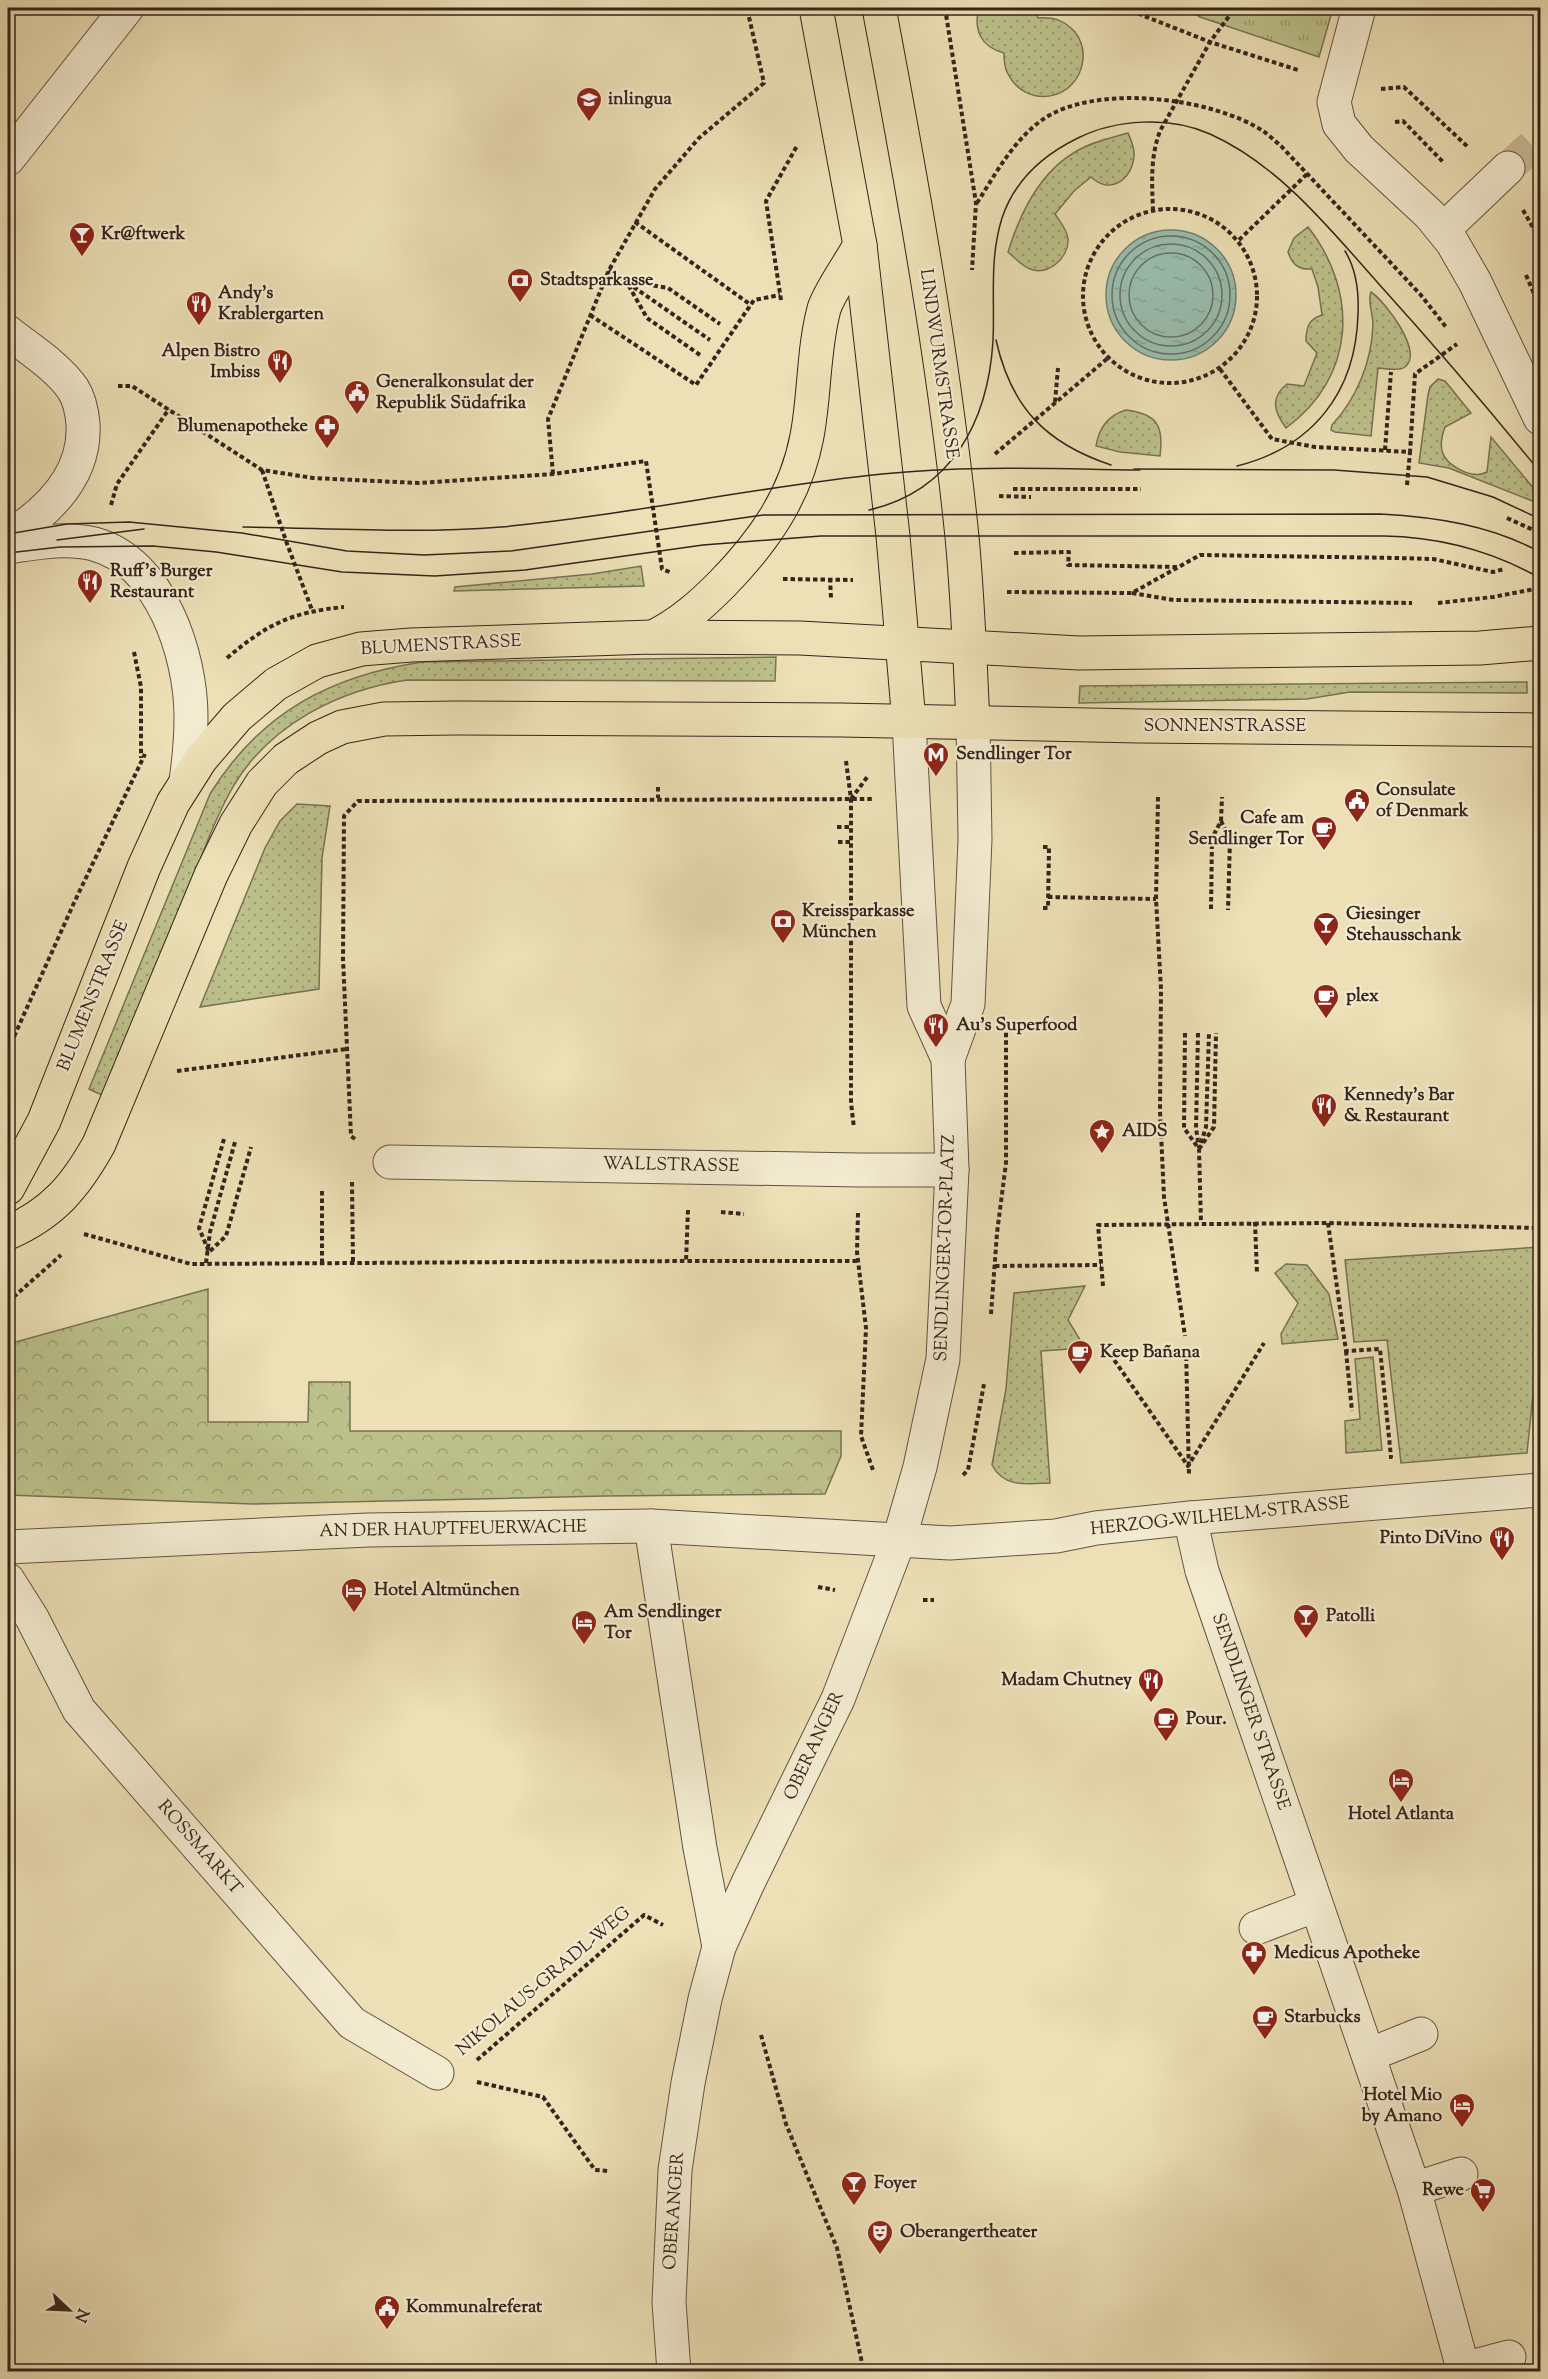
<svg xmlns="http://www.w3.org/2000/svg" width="1548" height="2379" font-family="'Sorts Mill Goudy',serif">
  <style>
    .grass { fill: url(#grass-dots); stroke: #787253; stroke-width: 1.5 }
    .forest { fill: url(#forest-crowns); stroke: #787253; stroke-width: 1.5 }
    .park { fill: url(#park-tufts); stroke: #787253; stroke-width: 1.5 }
    .water { fill: url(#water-ripples); stroke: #718073; stroke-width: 1.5 }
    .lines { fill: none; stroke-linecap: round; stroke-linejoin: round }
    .shore { stroke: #677064; stroke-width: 1.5 }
    .minor-tunnel { stroke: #c8ba97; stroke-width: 33; stroke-dasharray: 33 16; stroke-linecap: butt }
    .minor-casing { stroke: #635342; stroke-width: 35 }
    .major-casing { stroke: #35241b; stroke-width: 35 }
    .path { stroke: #35241b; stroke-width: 4; stroke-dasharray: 4.5 3; stroke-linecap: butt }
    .minor { stroke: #f3ebd0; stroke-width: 33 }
    .major { stroke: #ede0b6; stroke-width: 33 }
    .tram { stroke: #35241b; stroke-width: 1.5 }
    .labels { text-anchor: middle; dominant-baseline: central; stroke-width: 4.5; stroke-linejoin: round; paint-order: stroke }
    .poi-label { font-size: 18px; font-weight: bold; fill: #35241b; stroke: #f3ebd0; text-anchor: start }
    .street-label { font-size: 18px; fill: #35241b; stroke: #f3ebd0 }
  </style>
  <defs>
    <pattern id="grass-dots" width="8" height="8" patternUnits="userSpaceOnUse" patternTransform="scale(1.5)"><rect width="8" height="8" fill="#bcc18b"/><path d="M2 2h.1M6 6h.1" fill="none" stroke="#9a9d71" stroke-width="1.8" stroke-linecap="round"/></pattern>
    <pattern id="forest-crowns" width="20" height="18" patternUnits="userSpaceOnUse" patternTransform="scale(1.5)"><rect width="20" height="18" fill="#bcc18b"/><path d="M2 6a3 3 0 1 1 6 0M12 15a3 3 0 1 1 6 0" fill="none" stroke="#9a9d71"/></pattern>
    <pattern id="park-tufts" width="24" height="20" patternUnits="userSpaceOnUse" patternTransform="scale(1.5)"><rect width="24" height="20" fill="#bcc18b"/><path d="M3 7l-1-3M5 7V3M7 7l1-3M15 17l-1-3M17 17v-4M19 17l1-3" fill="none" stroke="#9a9d71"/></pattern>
    <pattern id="water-ripples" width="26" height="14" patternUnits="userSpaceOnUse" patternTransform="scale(1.5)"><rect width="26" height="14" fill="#99bdae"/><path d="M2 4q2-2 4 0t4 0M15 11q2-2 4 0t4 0" fill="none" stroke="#84a295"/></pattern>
  </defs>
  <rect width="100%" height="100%" fill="#ede0b6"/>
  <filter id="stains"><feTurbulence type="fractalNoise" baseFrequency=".00333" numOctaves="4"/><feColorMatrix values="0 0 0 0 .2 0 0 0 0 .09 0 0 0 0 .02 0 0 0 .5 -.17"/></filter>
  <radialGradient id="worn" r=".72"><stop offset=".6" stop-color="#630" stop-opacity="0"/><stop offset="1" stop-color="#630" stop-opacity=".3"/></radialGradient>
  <g class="grass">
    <path d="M979,8H1035L1038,18C1054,17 1064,20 1075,32C1081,39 1084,50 1083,59C1079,101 1025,111 1007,72C1004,66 1004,59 1004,53C981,47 973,30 979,8Z"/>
    <path d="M1128,133C1131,140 1135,148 1134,156C1132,180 1110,195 1091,177L1074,191L1055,214C1060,222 1067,229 1068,239C1069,258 1048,276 1030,269C1022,266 1015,258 1008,252C1020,213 1039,173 1075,152C1091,142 1111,138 1128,133Z"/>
    <path d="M1308,227C1359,292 1356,377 1286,428C1275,413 1269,398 1287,384L1304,386L1317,353L1306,341C1306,327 1309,319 1322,315L1318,287L1312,269C1298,270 1292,264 1288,252L1294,238Z"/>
    <path d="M1371,292C1385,301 1424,352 1405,367C1399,372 1385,368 1378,368L1371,436L1335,432L1331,430L1332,425C1357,398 1372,361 1373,324C1373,314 1367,300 1371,292Z"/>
    <path d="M1438,379L1445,381L1471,413L1445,427C1442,435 1440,442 1442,451C1446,466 1473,480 1487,472L1491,437L1540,496V504L1449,468L1419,463L1428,395L1430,387Z"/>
    <path d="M1126,410C1157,414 1164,425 1160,456L1120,452L1096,446C1099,428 1108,415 1126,410Z"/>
    <path d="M641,566L644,586L454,591L455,587L592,574Z"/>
    <path d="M776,657L775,681L407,680C339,690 271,724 234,785C210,827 195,875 178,920C154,979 130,1038 106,1097L89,1089L210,794C260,713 330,676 422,662Z"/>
    <path d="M1527,682V693L1350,692L1307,699L1079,703L1080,686Z"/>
    <path d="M297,804L330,806L322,858L319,989L200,1007L265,848L280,821Z"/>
    <path d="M1540,1247V1326L1527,1453L1401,1463L1387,1340L1354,1342L1345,1260Z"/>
    <path d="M1286,1264L1307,1265L1329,1294L1338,1339L1282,1344L1281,1334L1298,1303L1275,1273Z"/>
    <path d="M1085,1286L1068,1320L1085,1348L1041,1351L1050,1483C1027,1484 1004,1488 992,1465L1006,1389L1014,1293Z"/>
    <path d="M1373,1357L1382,1450L1346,1453L1345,1421L1360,1419L1355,1359Z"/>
  </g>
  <path class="forest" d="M208,1289V1422H308L309,1382H350V1431H841V1456L825,1494L604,1496L253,1504L8,1495V1344Z"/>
  <path class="park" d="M1186,8H1333L1319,57L1200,17Z"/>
  <circle class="water" cx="1171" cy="295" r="65"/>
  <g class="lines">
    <g class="shore">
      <circle cx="1171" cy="295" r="59"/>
      <circle cx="1171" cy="295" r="51"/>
      <circle cx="1171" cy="295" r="42"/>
    </g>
    <path class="minor-tunnel" d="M1508,168L1540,139"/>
    <defs>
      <g id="minor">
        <path d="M1359,8L1334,102L1339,124L1359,149L1430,215L1452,242L1475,282L1540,418"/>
        <path d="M8,159L127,8"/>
        <path d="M1443,230L1508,168"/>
        <path d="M8,332C29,349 57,366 73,389C80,400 82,412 83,424C86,476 48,512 8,537"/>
        <path d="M8,547C36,543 65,537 94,544C161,562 191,655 191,717C191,739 189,760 186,781"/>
        <path d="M948,1059L968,1004L975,839L973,723"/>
        <path d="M390,1162L859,1170H952"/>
        <path d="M1190,1518L1202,1571L1414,2189L1464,2372"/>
        <path d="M651,1526L700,1848L719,1947"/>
        <path d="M8,1547L368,1530L651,1526L950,1543L1056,1536L1096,1528L1190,1518L1540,1490"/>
        <path d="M8,1580L32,1618L79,1710L352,2023L437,2073"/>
        <path d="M1256,1928L1316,1905"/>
        <path d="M1369,2055L1421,2034"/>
        <path d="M1414,2189L1461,2174"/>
        <path d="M1464,2369L1509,2357"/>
        <path d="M674,2372L669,2302L675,2170L688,2083L705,1999L719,1947L748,1883L838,1699L899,1540L920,1467L943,1359L952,1170L948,1059L924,1006L909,722"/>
      </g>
      <g id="major">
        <path d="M816,8L860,245L893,536L909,722"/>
        <path d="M879,8C912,183 944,360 962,537C968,599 970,661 973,723"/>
        <path d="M653,637C680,624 701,605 722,584C763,542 796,496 807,436C815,394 813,350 824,309C829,292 851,262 860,245"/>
        <path d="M8,1188L44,1121L144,867L173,803L201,759L237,717L276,684L317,661L361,649L411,645L652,637L800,638L1079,653L1480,648L1540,643"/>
        <path d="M8,1233C53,1213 75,1187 99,1144L211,875L236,824L262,783L286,759L318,738L342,727L384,719L456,718L841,720L1139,726L1540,730"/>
      </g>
    </defs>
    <use href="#minor" class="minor-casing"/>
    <use href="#major" class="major-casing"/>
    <g class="path">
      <path d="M945,8L976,203L972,270"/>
      <path d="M1124,8L1210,42L1298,70"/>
      <path d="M1381,89L1404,87L1469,148"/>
      <path d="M1395,122L1403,121L1444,163"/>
      <path d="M977,203C996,173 1013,141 1042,120C1094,83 1211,97 1263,131C1269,135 1275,141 1281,146L1420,294L1446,327"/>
      <circle cx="1170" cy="296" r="87"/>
      <path d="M1523,210L1540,240"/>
      <path d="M1153,211C1152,183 1150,158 1160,131L1210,42L1235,8"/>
      <path d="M635,222L751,305"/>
      <path d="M1239,240L1307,174"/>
      <path d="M609,270L710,340"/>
      <path d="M1526,275L1540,308"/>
      <path d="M781,300L766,201L797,146"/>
      <path d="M590,315L696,385L754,300L780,295"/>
      <path d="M700,355L647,318L626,281L668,288L720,324"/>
      <path d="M1220,369L1272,439L1315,447L1410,452L1415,374L1457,344"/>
      <path d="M118,386H132L262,470L313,478L418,483L553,474L646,461L662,569L672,573"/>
      <path d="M1055,402L1058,368"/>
      <path d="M1385,450L1391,372"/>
      <path d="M995,454L1108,358"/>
      <path d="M262,470L286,541L312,610"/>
      <path d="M553,474L548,419L609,270L655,189L699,138L764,83L749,17V8"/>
      <path d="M1407,485L1410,452"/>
      <path d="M1013,489H1141"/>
      <path d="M999,496L1031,497"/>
      <path d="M111,505L117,484L169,409"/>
      <path d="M1507,518L1540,533"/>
      <path d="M1014,553L1069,552L1068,565L1177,567"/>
      <path d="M830,578L831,598"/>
      <path d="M783,579L853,580"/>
      <path d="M1007,592L1132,593L1200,555L1397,558L1433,559L1493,572L1504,569"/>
      <path d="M1132,593L1174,600L1412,603"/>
      <path d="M1438,603L1493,597L1540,588"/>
      <path d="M134,652L141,687V758"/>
      <path d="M227,658C267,624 292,612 344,607"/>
      <path d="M846,761L851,799V1103L854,1128"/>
      <path d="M658,787V798"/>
      <path d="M1158,797L1156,899L1161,989L1160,1111L1164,1197L1185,1336"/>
      <path d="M851,799L868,776"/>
      <path d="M1221,821L1222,797"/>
      <path d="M837,827H851"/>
      <path d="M838,842H851"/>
      <path d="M1043,847H1049L1048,908H1043"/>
      <path d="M1048,897L1156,899"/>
      <path d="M1211,909L1212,838L1221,821L1230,839L1228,910"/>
      <path d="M1185,1033L1184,1128L1199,1149L1201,1223"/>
      <path d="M1198,1033L1196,1128L1199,1148"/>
      <path d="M8,1050L73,905L145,754"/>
      <path d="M177,1071L347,1049"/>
      <path d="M224,1139L199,1228L209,1252L226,1236L251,1147"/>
      <path d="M355,1139L351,1136L343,959L344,816L358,801L872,799"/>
      <path d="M1201,1143L1206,1127L1209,1033"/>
      <path d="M1199,1149L1214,1127L1216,1033"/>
      <path d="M352,1182L353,1263"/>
      <path d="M688,1210L686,1261H858"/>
      <path d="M721,1212L744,1214"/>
      <path d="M858,1213L857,1252L866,1328L861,1436L873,1470"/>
      <path d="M1255,1222L1257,1274"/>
      <path d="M1328,1223L1346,1351L1380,1349L1391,1457H1389"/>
      <path d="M84,1234L191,1264L686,1261"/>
      <path d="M206,1263L210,1232L235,1142"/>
      <path d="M322,1263V1190"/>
      <path d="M995,1266L1101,1265"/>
      <path d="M1103,1286L1098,1225L1328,1223L1540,1228"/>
      <path d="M8,1302L61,1255"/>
      <path d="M991,1314L997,1233L1006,1163V1028"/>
      <path d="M1186,1349L1189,1475"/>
      <path d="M1346,1351L1352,1411"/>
      <path d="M1110,1354L1188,1466L1264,1343"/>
      <path d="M1539,1448L1540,1431"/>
      <path d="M963,1475L968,1470L984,1384"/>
      <path d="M818,1587L835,1590"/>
      <path d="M923,1600H934"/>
      <path d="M1536,2010L1540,2007"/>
      <path d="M761,2035L786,2124L837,2248L864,2372"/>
      <path d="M477,2060L644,1915L663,1925"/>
      <path d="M477,2082L543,2097L595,2170L608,2171"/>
    </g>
    <use href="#minor" class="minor"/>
    <use href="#major" class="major"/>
    <g class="tram">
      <path d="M996,340C1011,407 1045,443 1111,465"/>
      <path d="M1237,466C1313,447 1356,392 1358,314C1359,293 1356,269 1345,251"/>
      <path d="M1134,469L1334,470L1427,477L1493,497L1540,519"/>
      <path d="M869,510C952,491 988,421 993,341C995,298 989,260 1002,218C1015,179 1043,155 1078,138C1116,119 1170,116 1210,134C1279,165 1329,228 1378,283C1434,345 1488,408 1540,472"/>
      <path d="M243,527C328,528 415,534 501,527C629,515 754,487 882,474C968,465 1055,469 1140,470"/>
      <path d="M8,534L67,524L129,522L242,533L347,551L424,555L511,551L763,515L1380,514C1436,517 1490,525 1540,552"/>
      <path d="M57,540L144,529"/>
      <path d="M8,553L60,547L153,546L216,552L342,572L435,576L525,570L703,545L821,536H1384C1440,537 1492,551 1540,578"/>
    </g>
  </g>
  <defs>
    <symbol id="school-pin" viewBox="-11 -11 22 30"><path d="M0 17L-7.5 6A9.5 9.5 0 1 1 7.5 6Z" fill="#8f2418" stroke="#f3ebd0"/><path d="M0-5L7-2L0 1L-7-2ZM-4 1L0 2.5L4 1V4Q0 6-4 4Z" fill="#fff"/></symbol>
    <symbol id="bar-pin" viewBox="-11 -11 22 30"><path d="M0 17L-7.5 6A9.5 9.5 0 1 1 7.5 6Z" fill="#8f2418" stroke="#f3ebd0"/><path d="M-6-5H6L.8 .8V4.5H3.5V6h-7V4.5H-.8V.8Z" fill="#fff"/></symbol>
    <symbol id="bank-pin" viewBox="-11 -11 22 30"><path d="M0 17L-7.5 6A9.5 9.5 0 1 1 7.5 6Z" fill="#8f2418" stroke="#f3ebd0"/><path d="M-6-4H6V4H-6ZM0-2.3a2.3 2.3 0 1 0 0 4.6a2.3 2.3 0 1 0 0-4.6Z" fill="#fff"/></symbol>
    <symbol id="restaurant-pin" viewBox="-11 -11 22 30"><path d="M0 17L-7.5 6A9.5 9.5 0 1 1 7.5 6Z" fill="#8f2418" stroke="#f3ebd0"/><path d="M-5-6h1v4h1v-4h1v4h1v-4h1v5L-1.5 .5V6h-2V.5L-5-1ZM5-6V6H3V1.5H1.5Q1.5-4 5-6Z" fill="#fff"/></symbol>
    <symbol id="civic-pin" viewBox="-11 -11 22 30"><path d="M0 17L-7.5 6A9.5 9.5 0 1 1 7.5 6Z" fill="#8f2418" stroke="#f3ebd0"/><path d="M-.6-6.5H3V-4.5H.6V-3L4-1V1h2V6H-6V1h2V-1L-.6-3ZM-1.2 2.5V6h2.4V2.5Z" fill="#fff"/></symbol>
    <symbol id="pharmacy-pin" viewBox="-11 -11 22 30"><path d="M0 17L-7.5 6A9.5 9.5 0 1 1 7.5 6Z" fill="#8f2418" stroke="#f3ebd0"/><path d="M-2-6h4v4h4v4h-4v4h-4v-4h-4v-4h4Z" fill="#fff"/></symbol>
    <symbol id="metro-pin" viewBox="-11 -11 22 30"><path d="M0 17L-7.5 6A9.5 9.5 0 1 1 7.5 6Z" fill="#8f2418" stroke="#f3ebd0"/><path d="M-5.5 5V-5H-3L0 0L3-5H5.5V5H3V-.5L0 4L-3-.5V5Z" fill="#fff"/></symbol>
    <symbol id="cafe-pin" viewBox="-11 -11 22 30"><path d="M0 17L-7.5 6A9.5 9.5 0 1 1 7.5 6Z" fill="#8f2418" stroke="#f3ebd0"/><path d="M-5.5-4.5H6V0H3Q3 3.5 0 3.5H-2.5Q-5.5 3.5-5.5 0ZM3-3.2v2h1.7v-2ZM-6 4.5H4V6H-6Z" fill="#fff"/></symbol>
    <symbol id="sight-pin" viewBox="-11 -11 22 30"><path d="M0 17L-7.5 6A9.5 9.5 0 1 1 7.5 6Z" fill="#8f2418" stroke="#f3ebd0"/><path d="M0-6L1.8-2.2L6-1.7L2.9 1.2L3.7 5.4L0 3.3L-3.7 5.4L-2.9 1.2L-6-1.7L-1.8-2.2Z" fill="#fff"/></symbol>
    <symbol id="hotel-pin" viewBox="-11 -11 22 30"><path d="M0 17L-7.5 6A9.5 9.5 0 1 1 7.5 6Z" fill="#8f2418" stroke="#f3ebd0"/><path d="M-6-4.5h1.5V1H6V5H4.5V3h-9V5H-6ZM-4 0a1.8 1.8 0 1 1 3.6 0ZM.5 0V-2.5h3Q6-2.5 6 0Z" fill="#fff"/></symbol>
    <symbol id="supermarket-pin" viewBox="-11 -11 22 30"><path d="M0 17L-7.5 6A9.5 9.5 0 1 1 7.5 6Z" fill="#8f2418" stroke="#f3ebd0"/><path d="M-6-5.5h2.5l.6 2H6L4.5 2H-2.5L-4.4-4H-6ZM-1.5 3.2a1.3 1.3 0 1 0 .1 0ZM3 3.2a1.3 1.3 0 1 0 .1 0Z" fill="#fff"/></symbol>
    <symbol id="theatre-pin" viewBox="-11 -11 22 30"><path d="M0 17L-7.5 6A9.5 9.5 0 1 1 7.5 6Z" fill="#8f2418" stroke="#f3ebd0"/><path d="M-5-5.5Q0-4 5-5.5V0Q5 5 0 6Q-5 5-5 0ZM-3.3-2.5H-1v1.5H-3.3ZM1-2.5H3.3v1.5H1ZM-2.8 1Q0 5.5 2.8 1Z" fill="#fff"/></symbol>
  </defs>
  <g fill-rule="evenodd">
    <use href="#school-pin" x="574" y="85" width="30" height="40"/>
    <use href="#bar-pin" x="67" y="220" width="30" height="40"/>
    <use href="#bank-pin" x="505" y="266" width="30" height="40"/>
    <use href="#restaurant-pin" x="184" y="289" width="30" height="40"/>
    <use href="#restaurant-pin" x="265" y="347" width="30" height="40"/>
    <use href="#civic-pin" x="342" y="378" width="30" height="40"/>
    <use href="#pharmacy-pin" x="312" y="412" width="30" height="40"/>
    <use href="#restaurant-pin" x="75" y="567" width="30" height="40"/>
    <use href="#metro-pin" x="921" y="740" width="30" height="40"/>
    <use href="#civic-pin" x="1342" y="786" width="30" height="40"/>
    <use href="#cafe-pin" x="1309" y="814" width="30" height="40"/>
    <use href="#bank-pin" x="768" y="907" width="30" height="40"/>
    <use href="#bar-pin" x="1311" y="910" width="30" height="40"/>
    <use href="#cafe-pin" x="1311" y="982" width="30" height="40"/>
    <use href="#restaurant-pin" x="921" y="1011" width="30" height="40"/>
    <use href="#restaurant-pin" x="1309" y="1091" width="30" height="40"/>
    <use href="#sight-pin" x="1087" y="1117" width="30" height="40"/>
    <use href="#cafe-pin" x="1065" y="1338" width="30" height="40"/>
    <use href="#restaurant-pin" x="1487" y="1524" width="30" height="40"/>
    <use href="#hotel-pin" x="339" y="1576" width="30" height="40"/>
    <use href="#bar-pin" x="1291" y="1602" width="30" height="40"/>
    <use href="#hotel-pin" x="569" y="1608" width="30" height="40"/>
    <use href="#restaurant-pin" x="1136" y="1666" width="30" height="40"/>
    <use href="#cafe-pin" x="1151" y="1705" width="30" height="40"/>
    <use href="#hotel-pin" x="1386" y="1766" width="30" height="40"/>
    <use href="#pharmacy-pin" x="1239" y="1939" width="30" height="40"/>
    <use href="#cafe-pin" x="1250" y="2003" width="30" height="40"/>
    <use href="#hotel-pin" x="1447" y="2091" width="30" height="40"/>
    <use href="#bar-pin" x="839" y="2169" width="30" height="40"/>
    <use href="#supermarket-pin" x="1468" y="2176" width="30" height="40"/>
    <use href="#theatre-pin" x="865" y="2218" width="30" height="40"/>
    <use href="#civic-pin" x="372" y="2293" width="30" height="40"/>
  </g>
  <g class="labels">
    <g class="poi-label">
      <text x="608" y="100">inlingua</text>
      <text x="101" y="235">Kr@ftwerk</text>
      <text x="540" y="281">Stadtsparkasse</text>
      <text x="218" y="294">Andy's<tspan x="218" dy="21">Krablergarten</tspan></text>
      <text x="260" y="352" text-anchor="end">Alpen Bistro<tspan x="260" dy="21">Imbiss</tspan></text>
      <text x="376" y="383">Generalkonsulat der<tspan x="376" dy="21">Republik Südafrika</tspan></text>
      <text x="308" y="427" text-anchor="end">Blumenapotheke</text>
      <text x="110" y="572">Ruff's Burger<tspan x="110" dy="21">Restaurant</tspan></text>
      <text x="956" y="755">Sendlinger Tor</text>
      <text x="1376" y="791">Consulate<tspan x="1376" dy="21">of Denmark</tspan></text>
      <text x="1304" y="819" text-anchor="end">Cafe am<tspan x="1304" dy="21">Sendlinger Tor</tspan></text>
      <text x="802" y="912">Kreissparkasse<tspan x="802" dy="21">München</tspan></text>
      <text x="1346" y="915">Giesinger<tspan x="1346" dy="21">Stehausschank</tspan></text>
      <text x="1346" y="997">plex</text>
      <text x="956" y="1026">Au's Superfood</text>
      <text x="1344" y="1096">Kennedy's Bar<tspan x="1344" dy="21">&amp; Restaurant</tspan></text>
      <text x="1122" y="1132">AIDS</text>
      <text x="1100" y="1353">Keep Bañana</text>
      <text x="1482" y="1539" text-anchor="end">Pinto DiVino</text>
      <text x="374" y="1591">Hotel Altmünchen</text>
      <text x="604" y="1613">Am Sendlinger<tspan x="604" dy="21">Tor</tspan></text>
      <text x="1326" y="1617">Patolli</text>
      <text x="1132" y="1681" text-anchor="end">Madam Chutney</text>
      <text x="1186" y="1720">Pour.</text>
      <text x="1401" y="1815" text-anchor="middle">Hotel Atlanta</text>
      <text x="1274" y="1954">Medicus Apotheke</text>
      <text x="1284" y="2018">Starbucks</text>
      <text x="1442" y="2096" text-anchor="end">Hotel Mio<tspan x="1442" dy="21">by Amano</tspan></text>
      <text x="874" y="2184">Foyer</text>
      <text x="1464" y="2191" text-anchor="end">Rewe</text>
      <text x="900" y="2233">Oberangertheater</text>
      <text x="406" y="2308">Kommunalreferat</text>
    </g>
    <g class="street-label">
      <text transform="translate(938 364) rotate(82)">LINDWURMSTRASSE</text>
      <text transform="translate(441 646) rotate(-3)">BLUMENSTRASSE</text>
      <text x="1225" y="727">SONNENSTRASSE</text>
      <text transform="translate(94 996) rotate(-68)">BLUMENSTRASSE</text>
      <text transform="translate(671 1166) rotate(1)">WALLSTRASSE</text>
      <text transform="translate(946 1248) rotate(-88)">SENDLINGER-TOR-PLATZ</text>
      <text transform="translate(1220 1517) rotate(-6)">HERZOG-WILHELM-STRASSE</text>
      <text transform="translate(453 1530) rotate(-1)">AN DER HAUPTFEUERWACHE</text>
      <text transform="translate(1250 1712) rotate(71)">SENDLINGER STRASSE</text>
      <text transform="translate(815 1746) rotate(-65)">OBERANGER</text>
      <text transform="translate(199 1848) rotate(49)">ROSSMARKT</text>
      <text transform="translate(544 1982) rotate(-40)">NIKOLAUS-GRADL-WEG</text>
      <text transform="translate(675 2211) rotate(-86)">OBERANGER</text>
    </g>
  </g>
  <rect width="1548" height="2379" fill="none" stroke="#ede0b6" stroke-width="30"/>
  <rect x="9" y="9" width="1530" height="2361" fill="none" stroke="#35241b" stroke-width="3"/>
  <rect x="15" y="15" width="1518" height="2349" fill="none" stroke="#35241b" stroke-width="1.5"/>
  <g transform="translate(69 2310) rotate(113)" stroke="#f3ebd0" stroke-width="4.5" paint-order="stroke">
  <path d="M0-4.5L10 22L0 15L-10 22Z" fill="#35241b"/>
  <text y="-9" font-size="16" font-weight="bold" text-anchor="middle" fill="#35241b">N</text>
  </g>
  <rect width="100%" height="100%" filter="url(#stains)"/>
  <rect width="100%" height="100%" fill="url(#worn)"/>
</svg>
